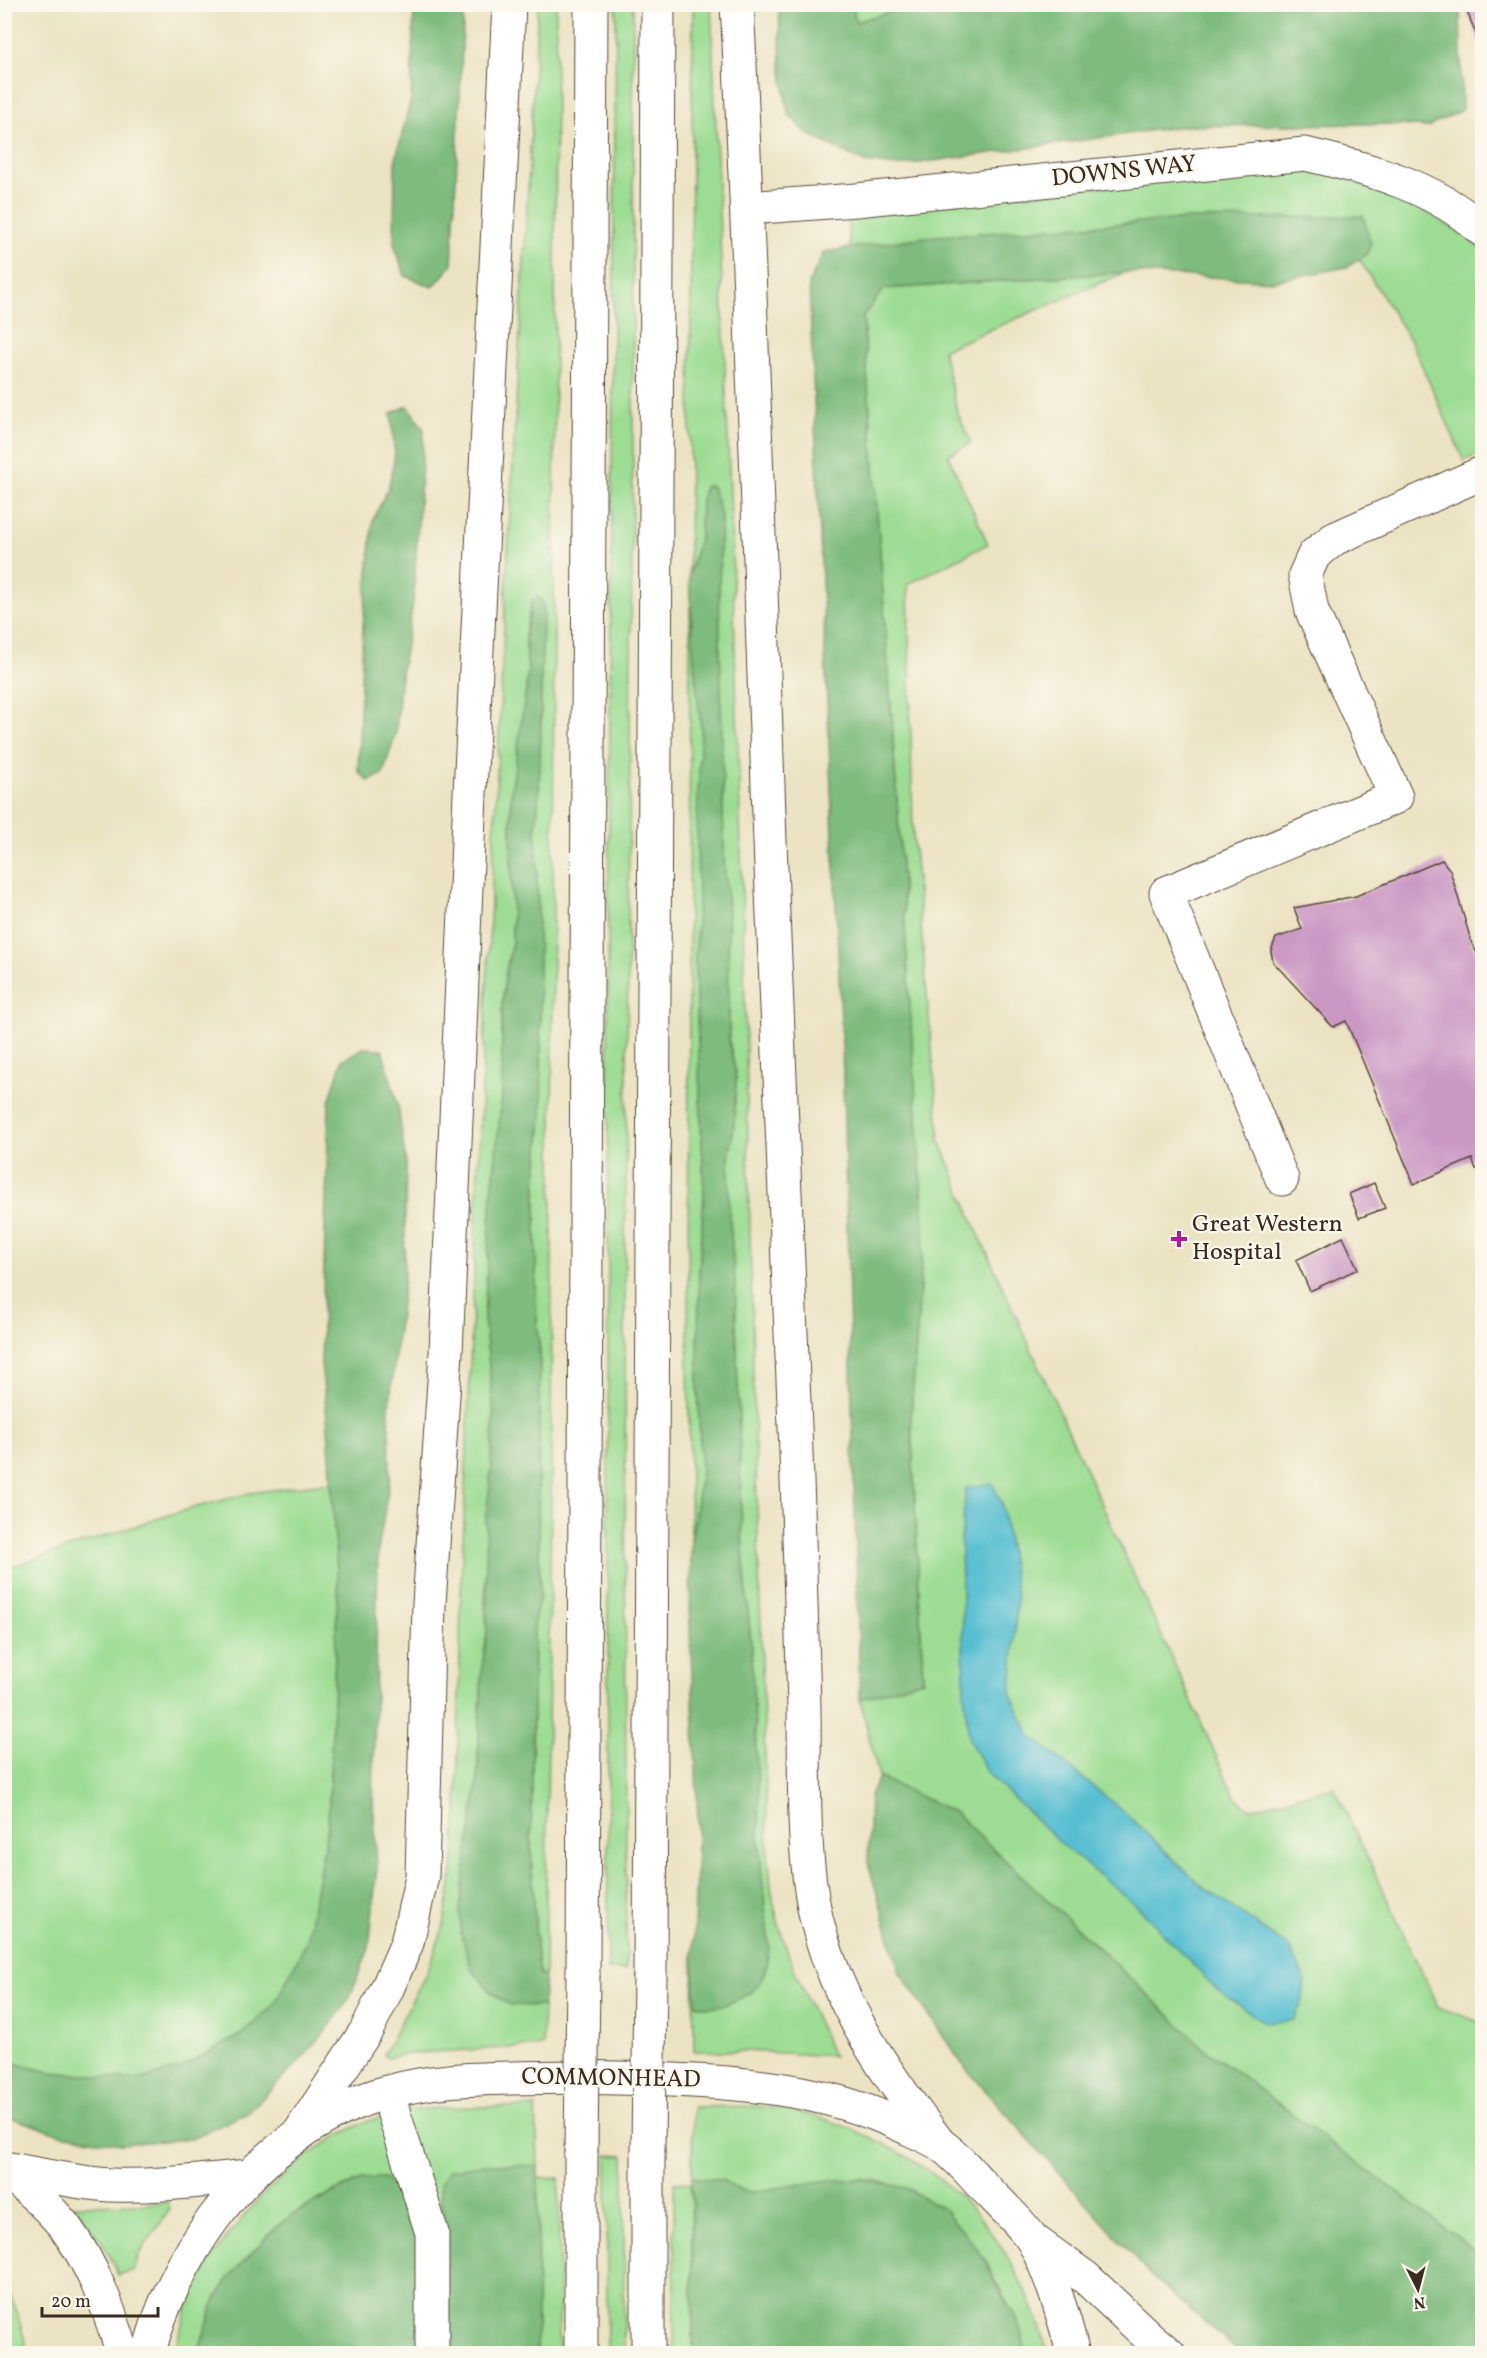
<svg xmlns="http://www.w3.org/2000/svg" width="1487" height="2358" font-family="Vollkorn,serif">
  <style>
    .green { fill: #9cdd93; stroke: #6c8458; stroke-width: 1.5 }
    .forest { fill: #7dbc7d; stroke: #5c734e; stroke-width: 1.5 }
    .water { fill: #54bed1; stroke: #487478; stroke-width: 1.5 }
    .building { fill: #cb98c4 }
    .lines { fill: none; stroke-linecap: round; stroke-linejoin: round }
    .minor-casing { stroke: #564637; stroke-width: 35 }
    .major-casing { stroke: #564637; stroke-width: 35 }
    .highway-casing { stroke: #564637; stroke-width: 35 }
    .minor { stroke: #fff; stroke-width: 33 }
    .major { stroke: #fff; stroke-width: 33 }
    .highway { stroke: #fff; stroke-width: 33 }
    .highway-bridge-casing { stroke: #564637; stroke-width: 35; stroke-linecap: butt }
    .highway-bridge { stroke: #fff; stroke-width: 33 }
    .poi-dot { fill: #b5179e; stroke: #fbf7ec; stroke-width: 2 }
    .labels { text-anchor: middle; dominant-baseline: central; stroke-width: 4.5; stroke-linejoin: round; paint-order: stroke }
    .street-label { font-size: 24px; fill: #3b2a1e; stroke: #fbf7ec }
    .poi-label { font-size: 24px; fill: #3b2a1e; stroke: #fbf7ec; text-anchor: start }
  </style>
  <rect width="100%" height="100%" fill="#fbf7ec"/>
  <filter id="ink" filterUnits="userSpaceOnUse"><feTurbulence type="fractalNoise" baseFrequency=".0167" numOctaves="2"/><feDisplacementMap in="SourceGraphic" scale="12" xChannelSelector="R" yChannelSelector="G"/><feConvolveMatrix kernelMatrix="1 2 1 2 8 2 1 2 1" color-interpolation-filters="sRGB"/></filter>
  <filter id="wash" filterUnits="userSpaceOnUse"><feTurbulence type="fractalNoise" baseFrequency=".008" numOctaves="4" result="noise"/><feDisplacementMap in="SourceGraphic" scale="24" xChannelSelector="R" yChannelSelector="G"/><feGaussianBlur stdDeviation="1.35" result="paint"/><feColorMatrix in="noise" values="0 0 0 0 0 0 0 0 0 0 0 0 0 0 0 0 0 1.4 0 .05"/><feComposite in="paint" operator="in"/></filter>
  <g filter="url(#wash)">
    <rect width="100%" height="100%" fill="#ece3c3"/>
    <g class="green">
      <path d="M633,4V436L625,1261L626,1970H608V944L616,5Z"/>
      <path d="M711,4L732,546L743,918L754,1409L768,1853C770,1872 770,1891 775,1909C786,1960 812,2008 833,2056L748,2051H694L693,1955L696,2004C712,2007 724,2005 739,1999L760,1861L751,1646L742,1536L735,1281L729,1211V1158L734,1125L736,1075L729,1041L728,911L724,857L719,589L721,515L711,486H705L701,501L700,536L689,576L693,5Z"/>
      <path d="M852,4L913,5L856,22Z"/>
      <path d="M538,5H556L551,1497L545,1975L540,1977L537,1961L531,1848L534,1621L540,1595L538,1496L540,1355L536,1310V1184L542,1115L536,826C544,755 538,684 544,612L532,600L525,635L528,671L526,690L511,795L512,943L505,977L502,1006V1096L492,1193L484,1317L494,1414L487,1543L485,1601L487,1632L482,1669L477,1785L461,1932L467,1950L509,2005L543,2006V2046L414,2053L387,2058L384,2054L428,1970L444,1925L453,1871L457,1810L461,1592L478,1172L506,587Z"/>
      <path d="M1300,166C1319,171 1340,173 1359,180C1406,198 1443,219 1482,250V452L1464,461L1412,343L1359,259L1366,255L1189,219L926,237L850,248L847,213Z"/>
      <path d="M1126,272L943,350L957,412L971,443L948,455L988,544L908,584L913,837L940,1141L975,1226L1235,1797L1250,1809L1334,1787L1438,2007L1482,2023V2256L1204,2048L955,1813L879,1777L860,1699L923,1680L911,1415L924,1229L891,706L863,316L884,289Z"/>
      <path d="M690,606L701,727L698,902L695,963L704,1194L699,1274L698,1386L701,1473L691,1542L688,1358Z"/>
      <path d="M331,1482L338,1586L328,1826L307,1941L274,2005L240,2035L180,2069L138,2080L49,2072L5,2061L4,1569L175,1513L250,1493Z"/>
      <path d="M483,2107H536L538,2166H512L440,2185L442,2210L437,2225L421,2229L408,2223L402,2215L401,2206L392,2185L384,2178C377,2178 368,2178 361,2180C340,2187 290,2214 274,2229C244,2258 209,2314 198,2353L174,2354C182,2318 196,2283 216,2253C251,2200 314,2140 374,2119C409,2107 447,2108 483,2107Z"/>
      <path d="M693,2107C717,2107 743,2105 767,2107C842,2115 932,2160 981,2219C1012,2258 1035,2306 1048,2353H1027L1020,2329L985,2260L944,2209L877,2180H829L751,2192L692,2177Z"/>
      <path d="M607,2155L624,2156V2353H607Z"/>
      <path d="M538,2178H559V2353L537,2354Z"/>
      <path d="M691,2182L693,2353H674V2183Z"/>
      <path d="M168,2202L170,2209L138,2256L135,2270L118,2275C110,2249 90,2227 74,2205L143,2204Z"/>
      <path d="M5,2284L17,2311L28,2353H5Z"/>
    </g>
    <g class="forest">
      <path d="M414,5H464L452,265L433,287L405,276L394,244L395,162L411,99Z"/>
      <path d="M913,5H1460L1462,110L1428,127L1383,124L1184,126L898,166L864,162L808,134L788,114L781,65L779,5H852L856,22Z"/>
      <path d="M1363,216L1371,244L1366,255L1347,267L1273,281L1126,272L884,289L863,316L891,706L924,1229L911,1415L923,1680L860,1699L842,1042L809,283L824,252L926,237L1069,227L1189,219Z"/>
      <path d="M408,406L424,430L413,602L401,674L396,732L383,774L368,781L358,771L363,626L373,520L389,486L395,455L391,413Z"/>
      <path d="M705,486H712L721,515L719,589L724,857L728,911L729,1041L736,1075L734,1125L729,1158V1211L735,1281L742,1536L751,1646L759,1805V1843L769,1948L766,1968L760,1982L751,1992L739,1999L725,2005L708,2007L696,2004L693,1955L698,1820L690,1628L691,1542L701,1473L698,1386L699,1274L704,1194L695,963L698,902L697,818L701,727L694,663L689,576L700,536L701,501Z"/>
      <path d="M538,597L542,601L544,612C538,684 544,755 536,826L542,1115L536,1184V1310L540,1355L538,1496L540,1595L534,1621L531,1848L537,1961L540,1976L545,1975L543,2006L509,2005L493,1994L471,1969L461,1932L460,1908L477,1785L482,1669L487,1632L486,1516L490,1484L494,1414L484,1317L492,1193L502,1096V1006L505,977L512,943L511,795L526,690L528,671L525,635L532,600Z"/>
      <path d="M363,1048L382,1049L398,1106L406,1164L404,1277L389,1409L390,1477L378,1551L373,1802L377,1866L369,1948L349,1999L326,2031L295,2066L247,2113L191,2139L121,2144L61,2134L5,2116V2061L49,2072L138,2080L180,2069L240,2035L274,2005L307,1941L328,1826L338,1586L328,1426L321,1363L329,1102L342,1060Z"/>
      <path d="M879,1777L955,1813L1204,2048L1482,2256V2353H1241L1151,2276L962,2064L900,1973L868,1863L870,1795Z"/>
      <path d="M485,2164L538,2166L537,2353L198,2354L214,2303L220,2292L232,2274L273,2230L289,2217L339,2190L364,2179L384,2178L392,2185L401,2206L402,2215L408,2223L421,2229L437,2225L442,2210L440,2185L449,2170Z"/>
      <path d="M692,2177L722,2180L738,2190L751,2192L829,2180L861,2179L907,2188L944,2209L976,2247L985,2260L1003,2298L1014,2314L1020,2329L1027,2353H693Z"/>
    </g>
    <path class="water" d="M992,1483L1002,1504L1017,1597L1011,1694L1030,1735L1122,1810L1203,1887L1290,1948L1305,1980L1302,2003L1293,2020L1265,2023L1217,1990L1138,1907L1064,1846L989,1775L969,1740L964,1692L961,1542L966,1488Z"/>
    <g id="blocks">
      <g class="building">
        <path d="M1464,4H1482V49Z"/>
        <path d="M1442,860L1450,870L1472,944L1482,962V1167L1476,1169L1472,1159L1414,1184L1346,1021L1333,1027L1273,962L1271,951L1276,938L1302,929L1294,908L1356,896Z"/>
        <path d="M1374,1183L1385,1208L1359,1218L1349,1194Z"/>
        <path d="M1343,1237L1358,1269L1310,1291L1296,1260Z"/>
      </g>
    </g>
  </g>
  <g filter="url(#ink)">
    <use href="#blocks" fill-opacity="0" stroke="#564637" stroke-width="1.5"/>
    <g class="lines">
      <defs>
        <g id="minor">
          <path d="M747,208L856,200L1305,154C1366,168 1435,186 1482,230"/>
          <path d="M1282,1179L1166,893L1396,797L1312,611L1305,575L1314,555L1334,539L1482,473"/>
          <path d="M387,2092L432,2233V2354"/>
        </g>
        <g id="major">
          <path d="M4,2168C39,2174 75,2183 110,2185C156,2187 204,2180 250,2176"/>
          <path d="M4,2168C25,2187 48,2205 65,2227C93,2265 109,2309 123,2354"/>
          <path d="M1033,2240L1086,2278L1151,2339L1169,2354"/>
          <path d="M149,2354C158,2310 186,2256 213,2219C256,2161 317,2111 388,2092C429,2080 470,2079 512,2078C556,2077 600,2077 644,2079C737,2082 820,2086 905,2127C916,2132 928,2137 938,2143C954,2153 968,2170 981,2184C998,2201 1015,2217 1030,2236C1047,2261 1066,2323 1073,2354"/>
        </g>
        <g id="highway">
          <path d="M737,4C752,292 760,579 771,867C778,1038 786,1209 793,1380C798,1489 801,1598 804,1707C805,1775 801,1860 818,1925C839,2007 888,2077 939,2143"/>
          <path d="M583,1975L591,4"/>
          <path d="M650,1975L658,4"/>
          <path d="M298,2135L366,2031L387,1989L407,1943L422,1876L429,1604L446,1352L471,771L509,4"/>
          <path d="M648,2153V2354"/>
          <path d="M581,2354V2153"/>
        </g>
      </defs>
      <use href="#minor" class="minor-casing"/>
      <use href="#major" class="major-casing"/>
      <use href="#highway" class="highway-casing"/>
      <use href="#minor" class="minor"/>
      <use href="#major" class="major"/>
      <use href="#highway" class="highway"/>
      <defs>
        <g id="highway-bridge">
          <path d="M581,2153L583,1975"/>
          <path d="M648,2153L650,1975"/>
        </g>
      </defs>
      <use href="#highway-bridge" class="highway-bridge-casing"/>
      <use href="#highway-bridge" class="highway-bridge"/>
    </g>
  </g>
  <path class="poi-dot" d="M1176 1230h6v6h6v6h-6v6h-6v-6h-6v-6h6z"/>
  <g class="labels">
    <g class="street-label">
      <text transform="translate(1124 172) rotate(-6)">DOWNS WAY</text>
      <text transform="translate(611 2079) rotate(1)">COMMONHEAD</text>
    </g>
    <g class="poi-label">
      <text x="1192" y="1225">Great Western<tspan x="1192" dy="28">Hospital</tspan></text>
    </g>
  </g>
  <rect width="1487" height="2358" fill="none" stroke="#fbf7ec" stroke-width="24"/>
  <g transform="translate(1418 2289) rotate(174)" stroke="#fbf7ec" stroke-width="4.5" paint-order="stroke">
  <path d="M0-4.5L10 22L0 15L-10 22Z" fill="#3b2a1e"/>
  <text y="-9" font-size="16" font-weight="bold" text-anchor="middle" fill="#3b2a1e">N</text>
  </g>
  <path d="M42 2307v9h116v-9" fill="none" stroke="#3b2a1e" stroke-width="3"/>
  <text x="51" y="2307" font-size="18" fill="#3b2a1e" stroke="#fbf7ec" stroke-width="4.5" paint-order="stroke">20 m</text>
</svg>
